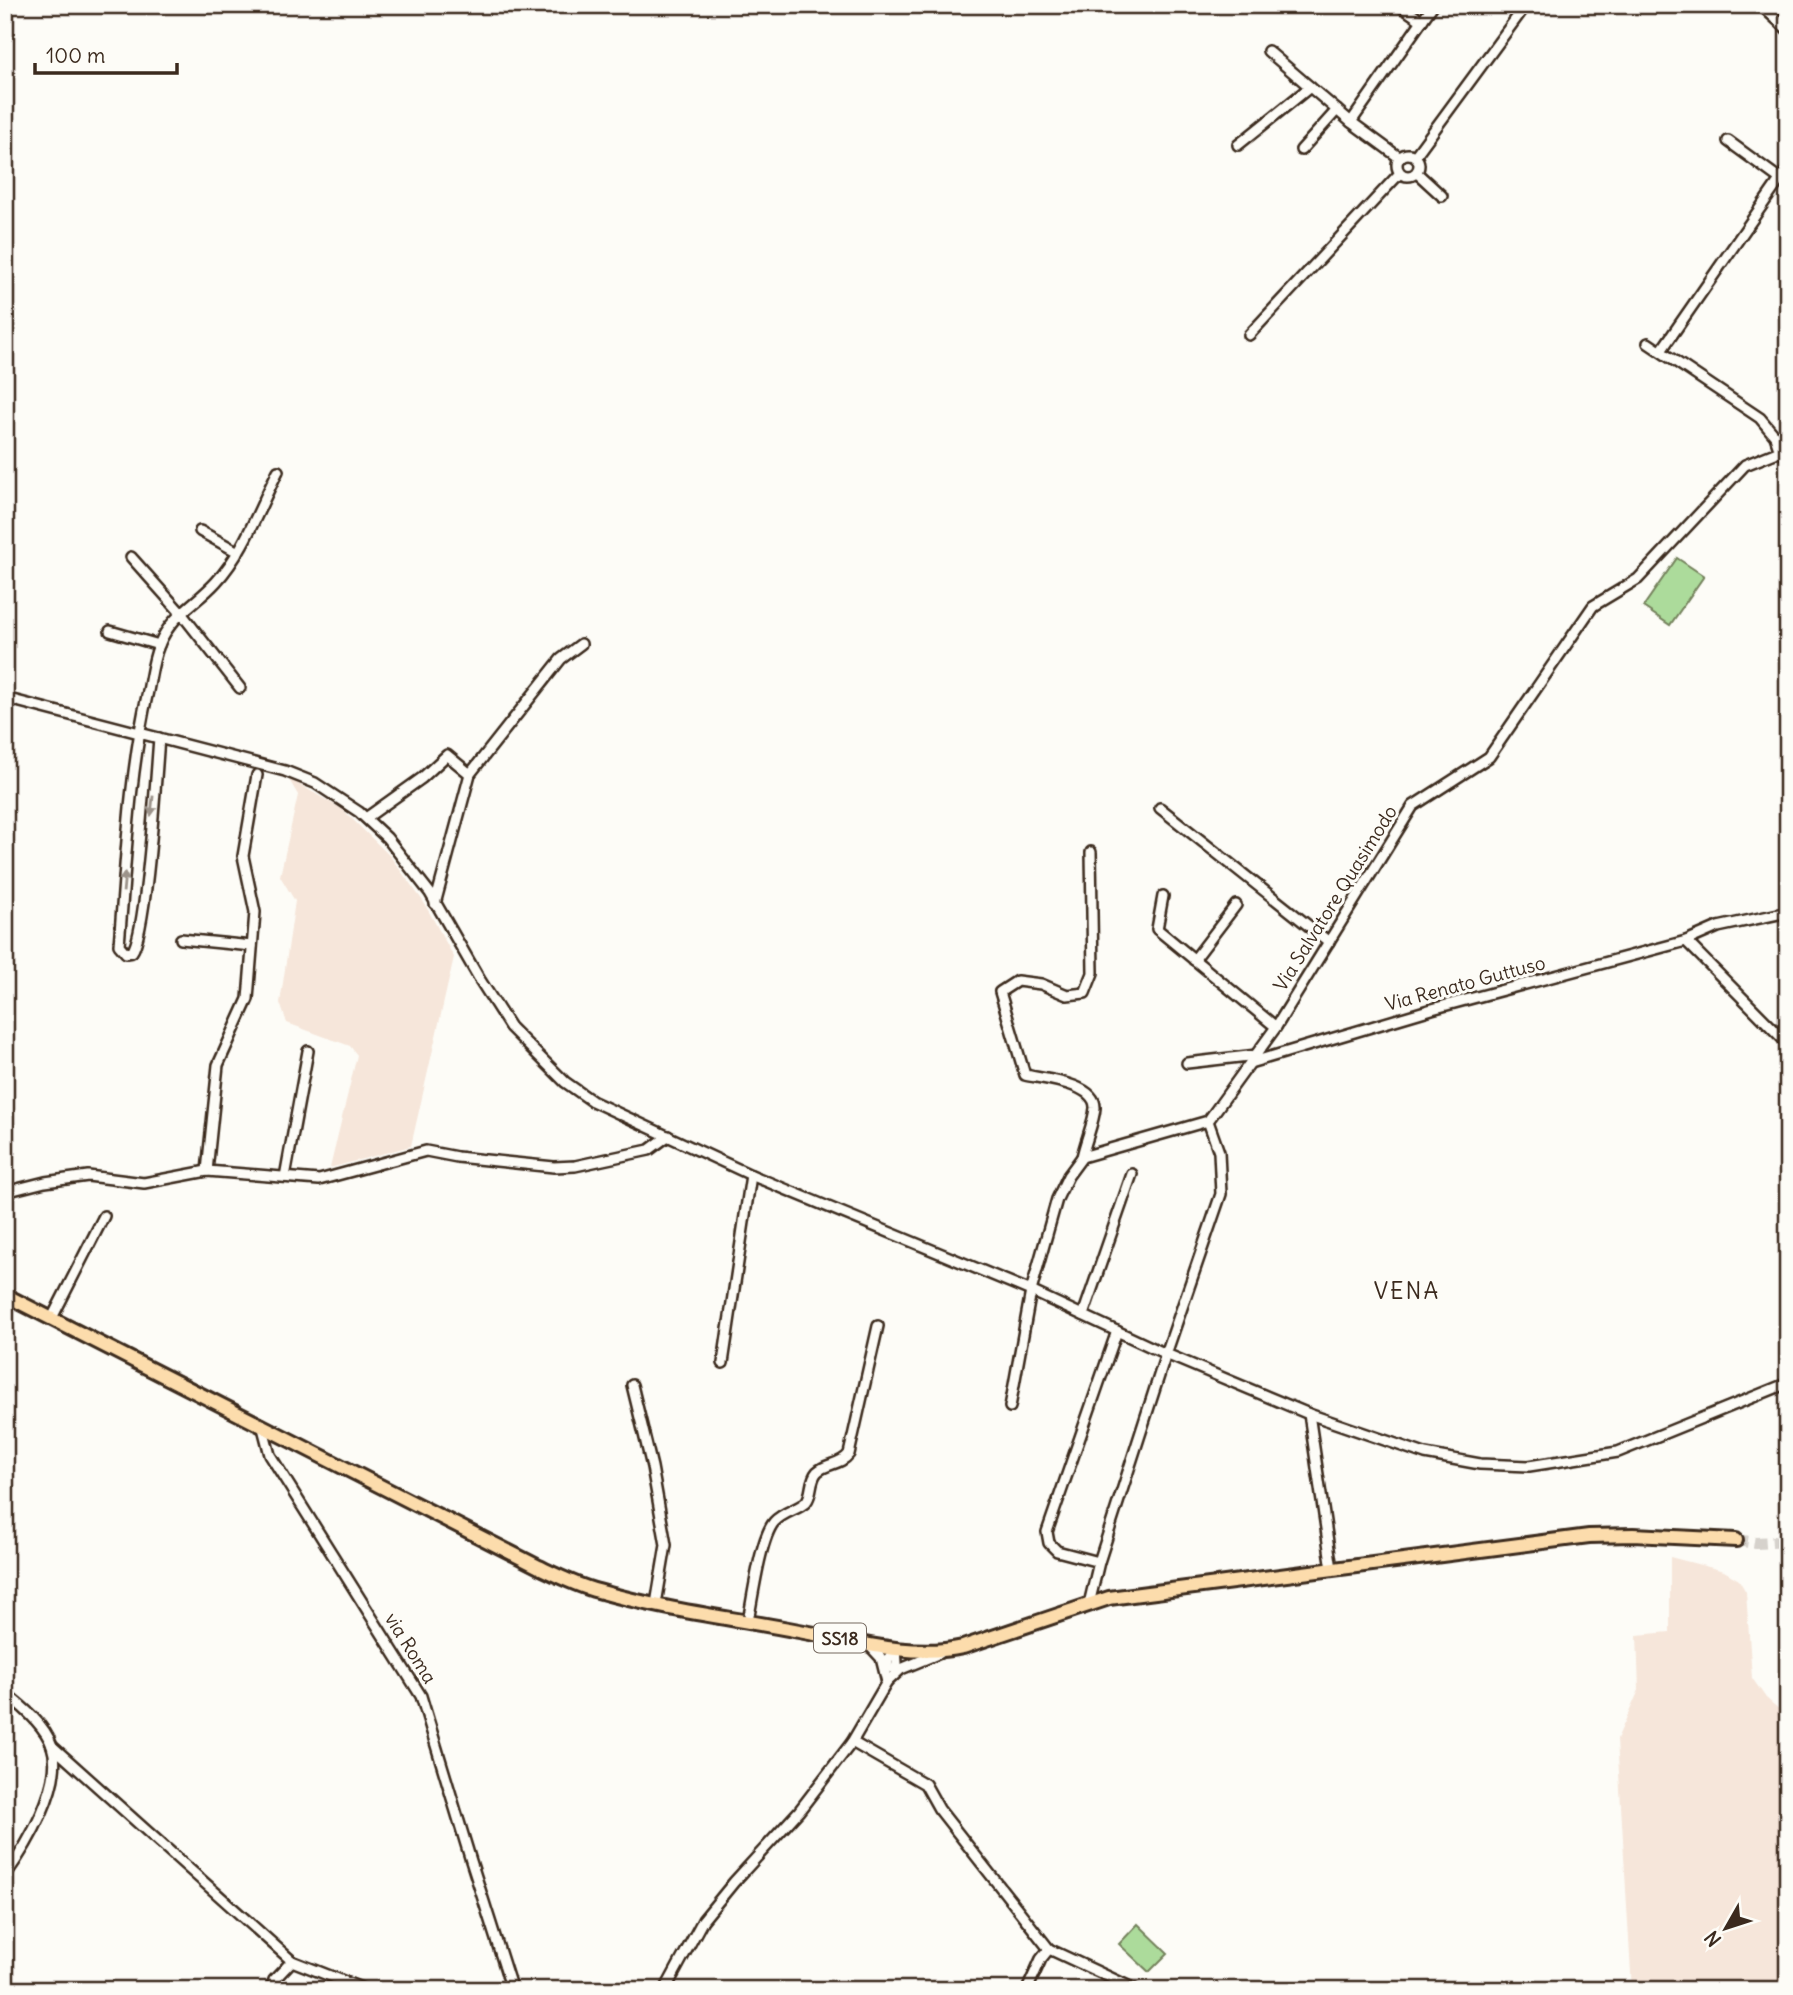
<svg xmlns="http://www.w3.org/2000/svg" width="1793" height="1995" font-family="Delius,sans-serif">
  <style>
    .built { fill: #f6e6da }
    .green { fill: #acdb9b; stroke: #74825c; stroke-width: 2 }
    .lines { fill: none; stroke-linecap: round; stroke-linejoin: round }
    .major-tunnel { stroke: #d6d2cc; stroke-width: 12; stroke-dasharray: 12 6; stroke-linecap: butt }
    .minor-casing { stroke: #3b2a1e; stroke-width: 14 }
    .major-casing { stroke: #3b2a1e; stroke-width: 18 }
    .minor { stroke: #fdfcf7; stroke-width: 9 }
    .major { stroke: #fcdcac; stroke-width: 12 }
    .oneway { fill: #9c938a }
    .labels { text-anchor: middle; dominant-baseline: central; stroke-width: 6; stroke-linejoin: round; paint-order: stroke }
    .shield { fill: #fdfcf7; stroke: #75695f; stroke-width: 2 }
    .shield-label { font-size: 18px; font-weight: bold; fill: #3b2a1e }
    .street-label { font-size: 19px; fill: #3b2a1e; stroke: #fdfcf7 }
    .quarter-label { font-size: 23px; letter-spacing: 2px; fill: #3b2a1e; stroke: #fdfcf7 }
  </style>
  <rect width="100%" height="100%" fill="#fdfcf7"/>
  <filter id="ink" filterUnits="userSpaceOnUse"><feTurbulence type="fractalNoise" baseFrequency=".0143" numOctaves="2"/><feDisplacementMap in="SourceGraphic" scale="14" xChannelSelector="R" yChannelSelector="G"/><feConvolveMatrix kernelMatrix="1 2 1 2 8 2 1 2 1" color-interpolation-filters="sRGB"/></filter>
  <g filter="url(#ink)">
    <g class="built">
      <path d="M288,778L342,809L390,856L423,901L454,957L411,1146L330,1168L357,1055L350,1046L287,1023L280,1003L295,901L280,876L298,795Z"/>
      <path d="M1670,1557L1724,1571L1739,1580L1746,1592L1752,1678L1766,1698L1788,1717V1990H1632L1617,1739L1639,1690L1637,1635L1670,1632Z"/>
      <path d="M1788,1609V1669L1779,1651L1783,1618Z"/>
    </g>
    <g class="green">
      <path d="M1677,558L1704,576L1670,625L1643,607Z"/>
      <path d="M1138,1924L1168,1953L1149,1972L1119,1944Z"/>
    </g>
    <g class="lines">
      <path class="major-tunnel" d="M1736,1540L1756,1543L1788,1541"/>
      <defs>
        <g id="minor">
          <path d="M1399,5L1422,21"/>
          <path d="M1761,5L1788,30"/>
          <path d="M1268,51L1351,122L1400,158"/>
          <path d="M1351,122L1433,5"/>
          <path d="M1728,141L1780,179"/>
          <path d="M1238,145L1310,87"/>
          <path d="M1301,150L1337,110"/>
          <circle cx="1408" cy="165" r="11"/>
          <path d="M1415,156L1526,5"/>
          <path d="M1417,173L1442,196"/>
          <path d="M1249,335L1400,173"/>
          <path d="M1648,343L1760,418L1775,436L1780,451"/>
          <path d="M1661,351L1788,168"/>
          <path d="M200,531L238,552"/>
          <path d="M131,557L181,613L240,688"/>
          <path d="M110,631L159,645"/>
          <path d="M5,698L285,771L315,783L359,812L387,838L430,893L480,980L510,1027L565,1082L592,1101L751,1175L1031,1291L1166,1354L1309,1414L1425,1454L1480,1464L1529,1466L1618,1452L1788,1383"/>
          <path d="M159,738C156,773 147,933 132,952L126,953L119,945C126,860 129,774 148,691C151,676 153,659 159,645C171,615 196,604 216,582C244,552 259,508 278,471"/>
          <path d="M1160,808L1329,942"/>
          <path d="M366,818L422,778L447,755L470,774"/>
          <path d="M1163,896L1157,929L1276,1027"/>
          <path d="M435,904L470,774L561,659L581,644"/>
          <path d="M181,939L252,946"/>
          <path d="M1686,941L1788,1044"/>
          <path d="M1194,960L1236,905"/>
          <path d="M1253,1062L1432,1009L1686,941L1718,927L1788,912"/>
          <path d="M1187,1063L1257,1055"/>
          <path d="M1082,1157C1085,1142 1094,1122 1095,1108C1096,1083 1042,1079 1025,1075L1000,992L1017,981L1041,984L1067,995L1085,993L1093,973L1091,852"/>
          <path d="M207,1171L218,1065L248,999L255,912L243,856L257,775"/>
          <path d="M285,1177L308,1051"/>
          <path d="M5,1192L45,1182L88,1176L144,1183L207,1171L319,1180L426,1151L457,1157L554,1167L575,1166L649,1150L668,1136"/>
          <path d="M1083,1315L1132,1174"/>
          <path d="M52,1318L104,1216"/>
          <path d="M723,1363L751,1175"/>
          <path d="M632,1385L652,1467L666,1545L656,1604"/>
          <path d="M1010,1407L1031,1291L1057,1199L1068,1176L1082,1157L1208,1121L1276,1027L1413,806L1489,757L1593,606L1638,579L1745,465L1780,451L1788,459"/>
          <path d="M1309,1414L1332,1569"/>
          <path d="M262,1424L270,1455L421,1696L471,1861L512,1990"/>
          <path d="M1099,1562L1057,1551L1049,1543L1047,1532L1117,1331"/>
          <path d="M1089,1604L1099,1562L1166,1354L1221,1194L1219,1152L1208,1121"/>
          <path d="M748,1621C753,1597 760,1539 774,1522C784,1511 798,1510 806,1502C813,1494 809,1481 817,1472C826,1463 841,1465 849,1454L878,1326"/>
          <path d="M868,1644L881,1658L887,1682L901,1669L940,1653"/>
          <path d="M887,1669L888,1659L896,1648L897,1663L895,1673"/>
          <path d="M5,1693C22,1706 45,1725 52,1746C65,1783 26,1847 5,1876"/>
          <path d="M852,1742L925,1784L939,1809L1049,1949L1137,1990"/>
          <path d="M52,1746L292,1961L366,1990"/>
          <path d="M271,1990L274,1980L292,1961"/>
          <path d="M665,1990L703,1920L734,1882L799,1811L852,1742L887,1682"/>
          <path d="M1027,1990L1041,1959L1049,1949"/>
        </g>
        <path id="major" d="M5,1295L539,1567C558,1576 578,1586 598,1591C664,1610 732,1618 799,1631C851,1640 910,1659 963,1647L1109,1598L1589,1536L1633,1535L1736,1540"/>
      </defs>
      <use href="#minor" class="minor-casing"/>
      <use href="#major" class="major-casing"/>
      <use href="#minor" class="minor"/>
      <use href="#major" class="major"/>
    </g>
    <defs><path id="oneway-solid" d="M-6-.8H1V-3.2L6.5 0L1 3.2V.8H-6Z" transform="scale(1.75)"/></defs>
    <g class="oneway">
      <use href="#oneway-solid" transform="translate(152 806) rotate(96)"/>
      <use href="#oneway-solid" transform="translate(124 882) rotate(-85)"/>
    </g>
  </g>
  <g class="labels">
    <rect class="shield" x="814" y="1623.5" width="52" height="29" rx="5"/>
    <g class="shield-label">
      <text x="840" y="1638">SS18</text>
    </g>
    <g class="street-label">
      <text transform="translate(1335 898) rotate(-58)">Via Salvatore Quasimodo</text>
      <text transform="translate(1465 983) rotate(-15)">Via Renato Guttuso</text>
      <text transform="translate(411 1648) rotate(58)">via Roma</text>
    </g>
    <g class="quarter-label">
      <text x="1407" y="1290">VENA</text>
    </g>
  </g>
  <rect width="1793" height="1995" fill="none" stroke="#fdfcf7" stroke-width="28"/>
  <rect x="14" y="14" width="1765" height="1967" fill="none" stroke="#3b2a1e" stroke-width="2.5" filter="url(#ink)"/>
  <g transform="translate(1726 1928) rotate(231)" stroke="#fdfcf7" stroke-width="5" paint-order="stroke">
  <path d="M0-5L12 26L0 18L-12 26Z" fill="#3b2a1e"/>
  <text y="-10" font-size="19" font-weight="bold" text-anchor="middle" fill="#3b2a1e">N</text>
  </g>
  <path d="M35 63v10h142v-10" fill="none" stroke="#3b2a1e" stroke-width="3.5"/>
  <text x="46" y="63" font-size="21" fill="#3b2a1e" stroke="#fdfcf7" stroke-width="5" paint-order="stroke">100 m</text>
</svg>
